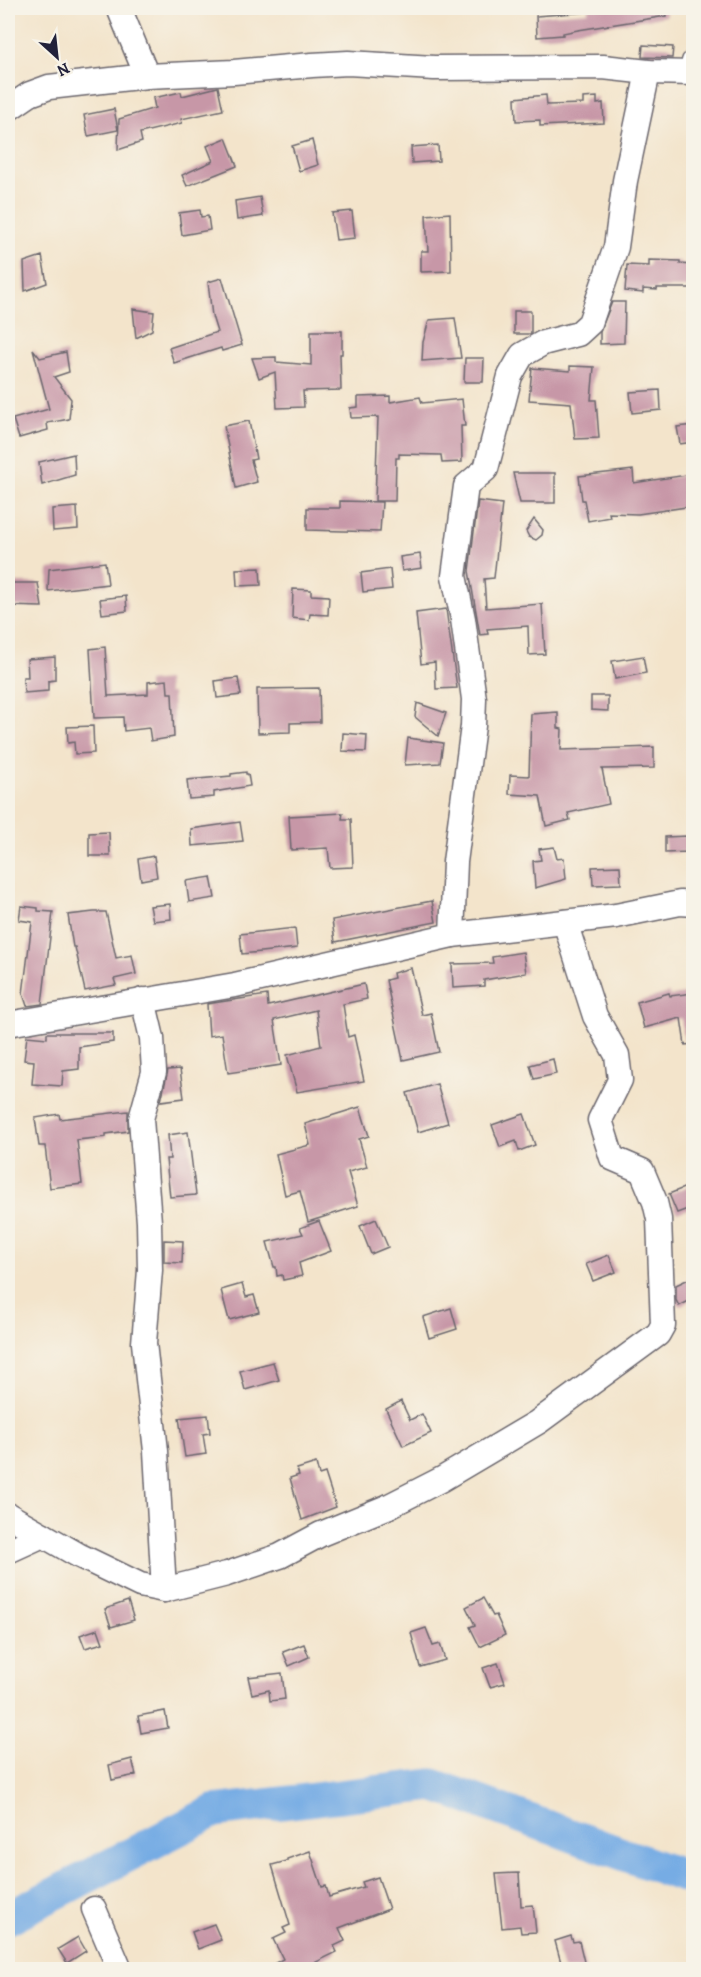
<svg xmlns="http://www.w3.org/2000/svg" width="701" height="1977" font-family="Alegreya,serif">
  <style>
    .lines { fill: none; stroke-linecap: round; stroke-linejoin: round }
    .river { stroke: #76ace4; stroke-width: 33 }
    .building { fill: #c797a7 }
    .minor-casing { stroke: #6b666d; stroke-width: 27 }
    .minor { stroke: #fff; stroke-width: 24 }
  </style>
  <rect width="100%" height="100%" fill="#f7f3e8"/>
  <filter id="ink" filterUnits="userSpaceOnUse"><feTurbulence type="fractalNoise" baseFrequency=".0167" numOctaves="2"/><feDisplacementMap in="SourceGraphic" scale="12" xChannelSelector="R" yChannelSelector="G"/><feConvolveMatrix kernelMatrix="1 2 1 2 8 2 1 2 1" color-interpolation-filters="sRGB"/></filter>
  <filter id="wash" filterUnits="userSpaceOnUse"><feTurbulence type="fractalNoise" baseFrequency=".008" numOctaves="4" result="noise"/><feDisplacementMap in="SourceGraphic" scale="24" xChannelSelector="R" yChannelSelector="G"/><feGaussianBlur stdDeviation="1.35" result="paint"/><feColorMatrix in="noise" values="0 0 0 0 0 0 0 0 0 0 0 0 0 0 0 0 0 1.4 0 .05"/><feComposite in="paint" operator="in"/></filter>
  <g filter="url(#wash)">
    <rect width="100%" height="100%" fill="#f3e4cb"/>
    <g class="lines">
      <path class="river" d="M8,1918L214,1811L433,1785L694,1880"/>
    </g>
    <g id="blocks">
      <g class="building">
        <path d="M588,8H665L666,16L578,30L563,33V35L537,37L536,16L588,12Z"/>
        <path d="M643,45L673,47L672,58L642,57Z"/>
        <path d="M218,87L223,110L181,119L182,123L140,133L142,142L118,150L119,119L155,108L153,98L181,92L182,96Z"/>
        <path d="M546,95L547,105L583,104V98L597,97V104L603,103L604,123L540,126V120L516,121L515,98Z"/>
        <path d="M114,109L118,130L88,136L84,115Z"/>
        <path d="M226,138L237,166L187,186L182,175L213,161L207,146Z"/>
        <path d="M312,140L318,165L299,171L292,146Z"/>
        <path d="M438,145L439,161L412,163L411,147Z"/>
        <path d="M260,197L263,216L237,220L235,201Z"/>
        <path d="M200,210L201,217L208,216L210,230L182,235L179,213Z"/>
        <path d="M352,211L355,238L336,240L332,213Z"/>
        <path d="M450,213L451,271L421,272V251H428L426,215Z"/>
        <path d="M42,256L47,283L25,291L24,262Z"/>
        <path d="M649,260L680,261V264L693,265V288H657V290L643,289V293L625,291L627,265L649,266Z"/>
        <path d="M222,278L242,345L222,351L221,348L174,363L169,348L217,332L212,316L208,282Z"/>
        <path d="M612,302H625L624,343L600,344V332Z"/>
        <path d="M133,309L154,312L152,330L136,338Z"/>
        <rect x="514" y="311" width="17" height="23"/>
        <path d="M455,318L461,358L422,361L423,342L429,320Z"/>
        <path d="M311,331H342V354H340L341,390L303,391L304,407L277,408L275,372L259,378L252,358L276,357V362L311,365Z"/>
        <path d="M33,349L40,358L66,352L69,372L54,377L71,399L69,419L47,423L48,430L19,438L13,419L49,409Z"/>
        <path d="M465,358H484L483,382H464Z"/>
        <path d="M570,366L594,367L591,400H596L599,438L575,439L571,403L529,400L532,368L570,371Z"/>
        <path d="M660,390L661,410L632,413L630,392Z"/>
        <path d="M390,396V402L420,397L422,403L462,399L465,426H461L462,462L442,463L441,455L399,454V458H396L395,501H375L378,417L351,418L350,408L358,407V397Z"/>
        <path d="M249,421L256,459L251,460L257,482L236,488L224,426Z"/>
        <path d="M693,425V442L680,444L677,427Z"/>
        <path d="M74,454L75,475L42,485L39,462Z"/>
        <path d="M633,470L634,483L693,474V506L638,514L609,513L610,517L588,521L584,500H582L579,476Z"/>
        <path d="M513,473H555V503H520Z"/>
        <path d="M340,501L382,502L380,532L307,530V508H340Z"/>
        <path d="M478,501L502,504L494,578L484,579L486,608L542,604L545,654L529,655L528,626L487,629L488,634L480,635L469,571Z"/>
        <path d="M77,507L78,529L53,531L52,509Z"/>
        <path d="M534,519L543,530L542,535L536,540L529,537L526,531Z"/>
        <path d="M420,554L422,568L402,571L400,557Z"/>
        <path d="M105,562L108,584L48,591L49,569Z"/>
        <path d="M260,568L261,585L237,586L236,569Z"/>
        <path d="M390,569L392,589L363,592L361,573Z"/>
        <path d="M8,583H38L42,607L8,606Z"/>
        <path d="M293,589L311,590V595L329,596L328,615L310,614L309,620L292,618Z"/>
        <path d="M126,596L127,611L102,614L100,599Z"/>
        <path d="M446,609L457,688L436,689L435,662L421,664L416,613Z"/>
        <path d="M105,647L108,696L148,694V682L167,680L168,693H172L174,737L151,741L149,728L124,731L123,717L94,718L90,649Z"/>
        <path d="M643,656L646,673L615,679L612,661Z"/>
        <path d="M55,657V680L48,681V691L24,693L23,677H28L27,659Z"/>
        <path d="M238,678L241,695L217,698L215,681Z"/>
        <path d="M319,688L320,722L290,723V732L258,733L257,689Z"/>
        <path d="M591,696H608V711L591,710Z"/>
        <path d="M417,703L446,713L438,736L415,717Z"/>
        <path d="M558,712V728L562,729L561,750L654,747V768L602,769L609,804L568,813L570,820L546,826L540,796L509,794L510,775L529,776L531,714Z"/>
        <path d="M93,726L94,753L75,754L74,742L68,743L67,727Z"/>
        <path d="M343,733L367,735L366,752L342,751Z"/>
        <path d="M408,738L443,743L440,763L405,765Z"/>
        <path d="M246,772V774H248L250,786L214,792V797L189,799L187,780L231,776V774Z"/>
        <path d="M343,813L342,819H351L353,867L330,868L328,848L291,850L289,816Z"/>
        <path d="M240,822L243,841L192,846L191,829Z"/>
        <path d="M109,832L110,856H89V833Z"/>
        <path d="M688,836V852L665,853V837Z"/>
        <path d="M554,847L557,859L564,858L566,879L535,888L533,861L541,860L539,849Z"/>
        <path d="M154,856L157,877L141,880L138,859Z"/>
        <path d="M620,866L621,884L593,885L592,867Z"/>
        <path d="M211,877L215,898L189,902L186,881Z"/>
        <path d="M432,901L436,922L335,942L332,920Z"/>
        <path d="M170,904L171,919L153,921L150,906Z"/>
        <path d="M21,906L38,908V911L53,912L42,1004L27,1006L23,994L32,922L19,920Z"/>
        <path d="M94,912H106L116,958L132,955L136,974L114,979L116,985L85,991L75,947H73L68,915Z"/>
        <path d="M295,928L297,948L242,954L240,934Z"/>
        <path d="M523,952L526,973L484,980V986L453,988L452,964L493,963L492,957Z"/>
        <path d="M411,968L422,1015L431,1013L439,1052L403,1060L386,980L394,978L393,973Z"/>
        <path d="M364,984L367,999L343,1004L348,1037L354,1035L364,1081L297,1092L287,1055L321,1046L316,1010L274,1020L281,1065L228,1073L222,1034L209,1036L207,1004L267,995L268,1006Z"/>
        <path d="M669,993L670,996L693,993V1044L685,1045L681,1018L644,1028L637,1002Z"/>
        <path d="M47,1033H113V1042L79,1047V1069L63,1071L62,1086L32,1084L34,1061L24,1060L27,1036L47,1038Z"/>
        <path d="M553,1059L556,1074L534,1079L530,1065Z"/>
        <path d="M180,1069L184,1098L161,1101L168,1070Z"/>
        <path d="M437,1084L448,1123L418,1132L407,1093Z"/>
        <path d="M360,1107L369,1136L359,1139L367,1167L348,1172L358,1206L308,1222L300,1191L285,1195L276,1154L310,1145L305,1124Z"/>
        <path d="M128,1111V1131L106,1134V1137L77,1140L82,1184L50,1188L45,1146H39L35,1118L59,1114L60,1119Z"/>
        <path d="M524,1114L535,1145L519,1151L516,1141L500,1147L492,1125Z"/>
        <path d="M188,1132L196,1195L170,1197L166,1159H170L168,1135Z"/>
        <path d="M693,1184V1207L677,1213L669,1194Z"/>
        <path d="M376,1219L388,1247L371,1254L360,1226Z"/>
        <path d="M319,1221L331,1251L299,1263L302,1276L283,1280L282,1275L277,1276L276,1267H274L267,1242L303,1234L300,1228Z"/>
        <path d="M164,1240L183,1241L182,1263L164,1262Z"/>
        <path d="M609,1255L616,1272L593,1281L586,1264Z"/>
        <path d="M693,1277V1299L679,1306L676,1300V1285Z"/>
        <path d="M242,1284L246,1297L254,1295L259,1312L229,1320L221,1290Z"/>
        <path d="M451,1308L457,1329L429,1338L423,1317Z"/>
        <path d="M273,1362L279,1380L245,1390L240,1371Z"/>
        <path d="M401,1401L410,1420L422,1414L431,1433L403,1446L386,1409Z"/>
        <path d="M208,1415L210,1433L203,1434L206,1454L185,1457L179,1418Z"/>
        <path d="M316,1463L319,1475L325,1473L336,1507L302,1520L290,1478L299,1475L297,1469Z"/>
        <path d="M483,1598L493,1616L496,1615L505,1635L480,1647L470,1627L475,1625L466,1607Z"/>
        <path d="M128,1601L134,1620L111,1627L105,1609Z"/>
        <path d="M426,1628L433,1646L440,1644L445,1660L420,1667L411,1633Z"/>
        <path d="M98,1629L103,1643L85,1648L80,1635Z"/>
        <path d="M304,1644L309,1657L289,1666L283,1652Z"/>
        <path d="M498,1663L505,1683L490,1687L483,1668Z"/>
        <path d="M282,1673L285,1699L270,1701L269,1690L252,1694L248,1677Z"/>
        <path d="M165,1711L168,1728L141,1733L138,1716Z"/>
        <path d="M132,1759L136,1775L112,1780L109,1765Z"/>
        <path d="M310,1851L322,1887L326,1886L329,1897L364,1887L362,1882L378,1877L389,1909L339,1928L345,1941L334,1946L337,1952L310,1965L312,1970H262L283,1959L273,1939L286,1933L283,1928L290,1925L272,1865L287,1861V1859Z"/>
        <path d="M519,1873L521,1906L533,1905L536,1932L521,1933L520,1926L502,1928L496,1874Z"/>
        <path d="M214,1924L221,1940L198,1949L192,1932Z"/>
        <path d="M571,1936L573,1942L579,1941L586,1970H563L555,1941Z"/>
        <path d="M78,1937L86,1951L67,1963L58,1949Z"/>
      </g>
    </g>
  </g>
  <g filter="url(#ink)">
    <use href="#blocks" fill-opacity="0" stroke="#6b666d" stroke-width="1.5"/>
    <g class="lines">
      <defs>
        <g id="minor">
          <path d="M147,76L234,72L312,65L348,63L434,68L603,67L648,72L693,73L694,62"/>
          <path d="M8,109L30,94L49,87L147,76L119,8"/>
          <path d="M452,935L616,916L680,903L694,904"/>
          <path d="M143,1000L152,1038L154,1072L141,1119L149,1222L150,1270L144,1343L156,1451L164,1590"/>
          <path d="M8,1024L235,985L452,935L455,862L473,726L474,699L463,619L454,576L466,486L486,469L510,376L522,355L543,343L578,334L590,323L616,247L625,181L648,72"/>
          <path d="M8,1515L78,1555L140,1585L164,1590L227,1574L280,1556L321,1534L387,1507L442,1479L538,1422L658,1334L663,1325L659,1219L655,1202L642,1171L612,1158L600,1120L620,1080L617,1055L595,1016L565,922"/>
          <path d="M8,1551L43,1535"/>
          <path d="M94,1909L120,1970"/>
        </g>
      </defs>
      <use href="#minor" class="minor-casing"/>
      <use href="#minor" class="minor"/>
    </g>
  </g>
  <rect width="701" height="1977" fill="none" stroke="#f7f3e8" stroke-width="30"/>
  <g transform="translate(57 57) rotate(153)" stroke="#f7f3e8" stroke-width="4.5" paint-order="stroke">
  <path d="M0-4.5L10 22L0 15L-10 22Z" fill="#22223b"/>
  <text y="-9" font-size="16" font-weight="bold" text-anchor="middle" fill="#22223b">N</text>
  </g>
</svg>
